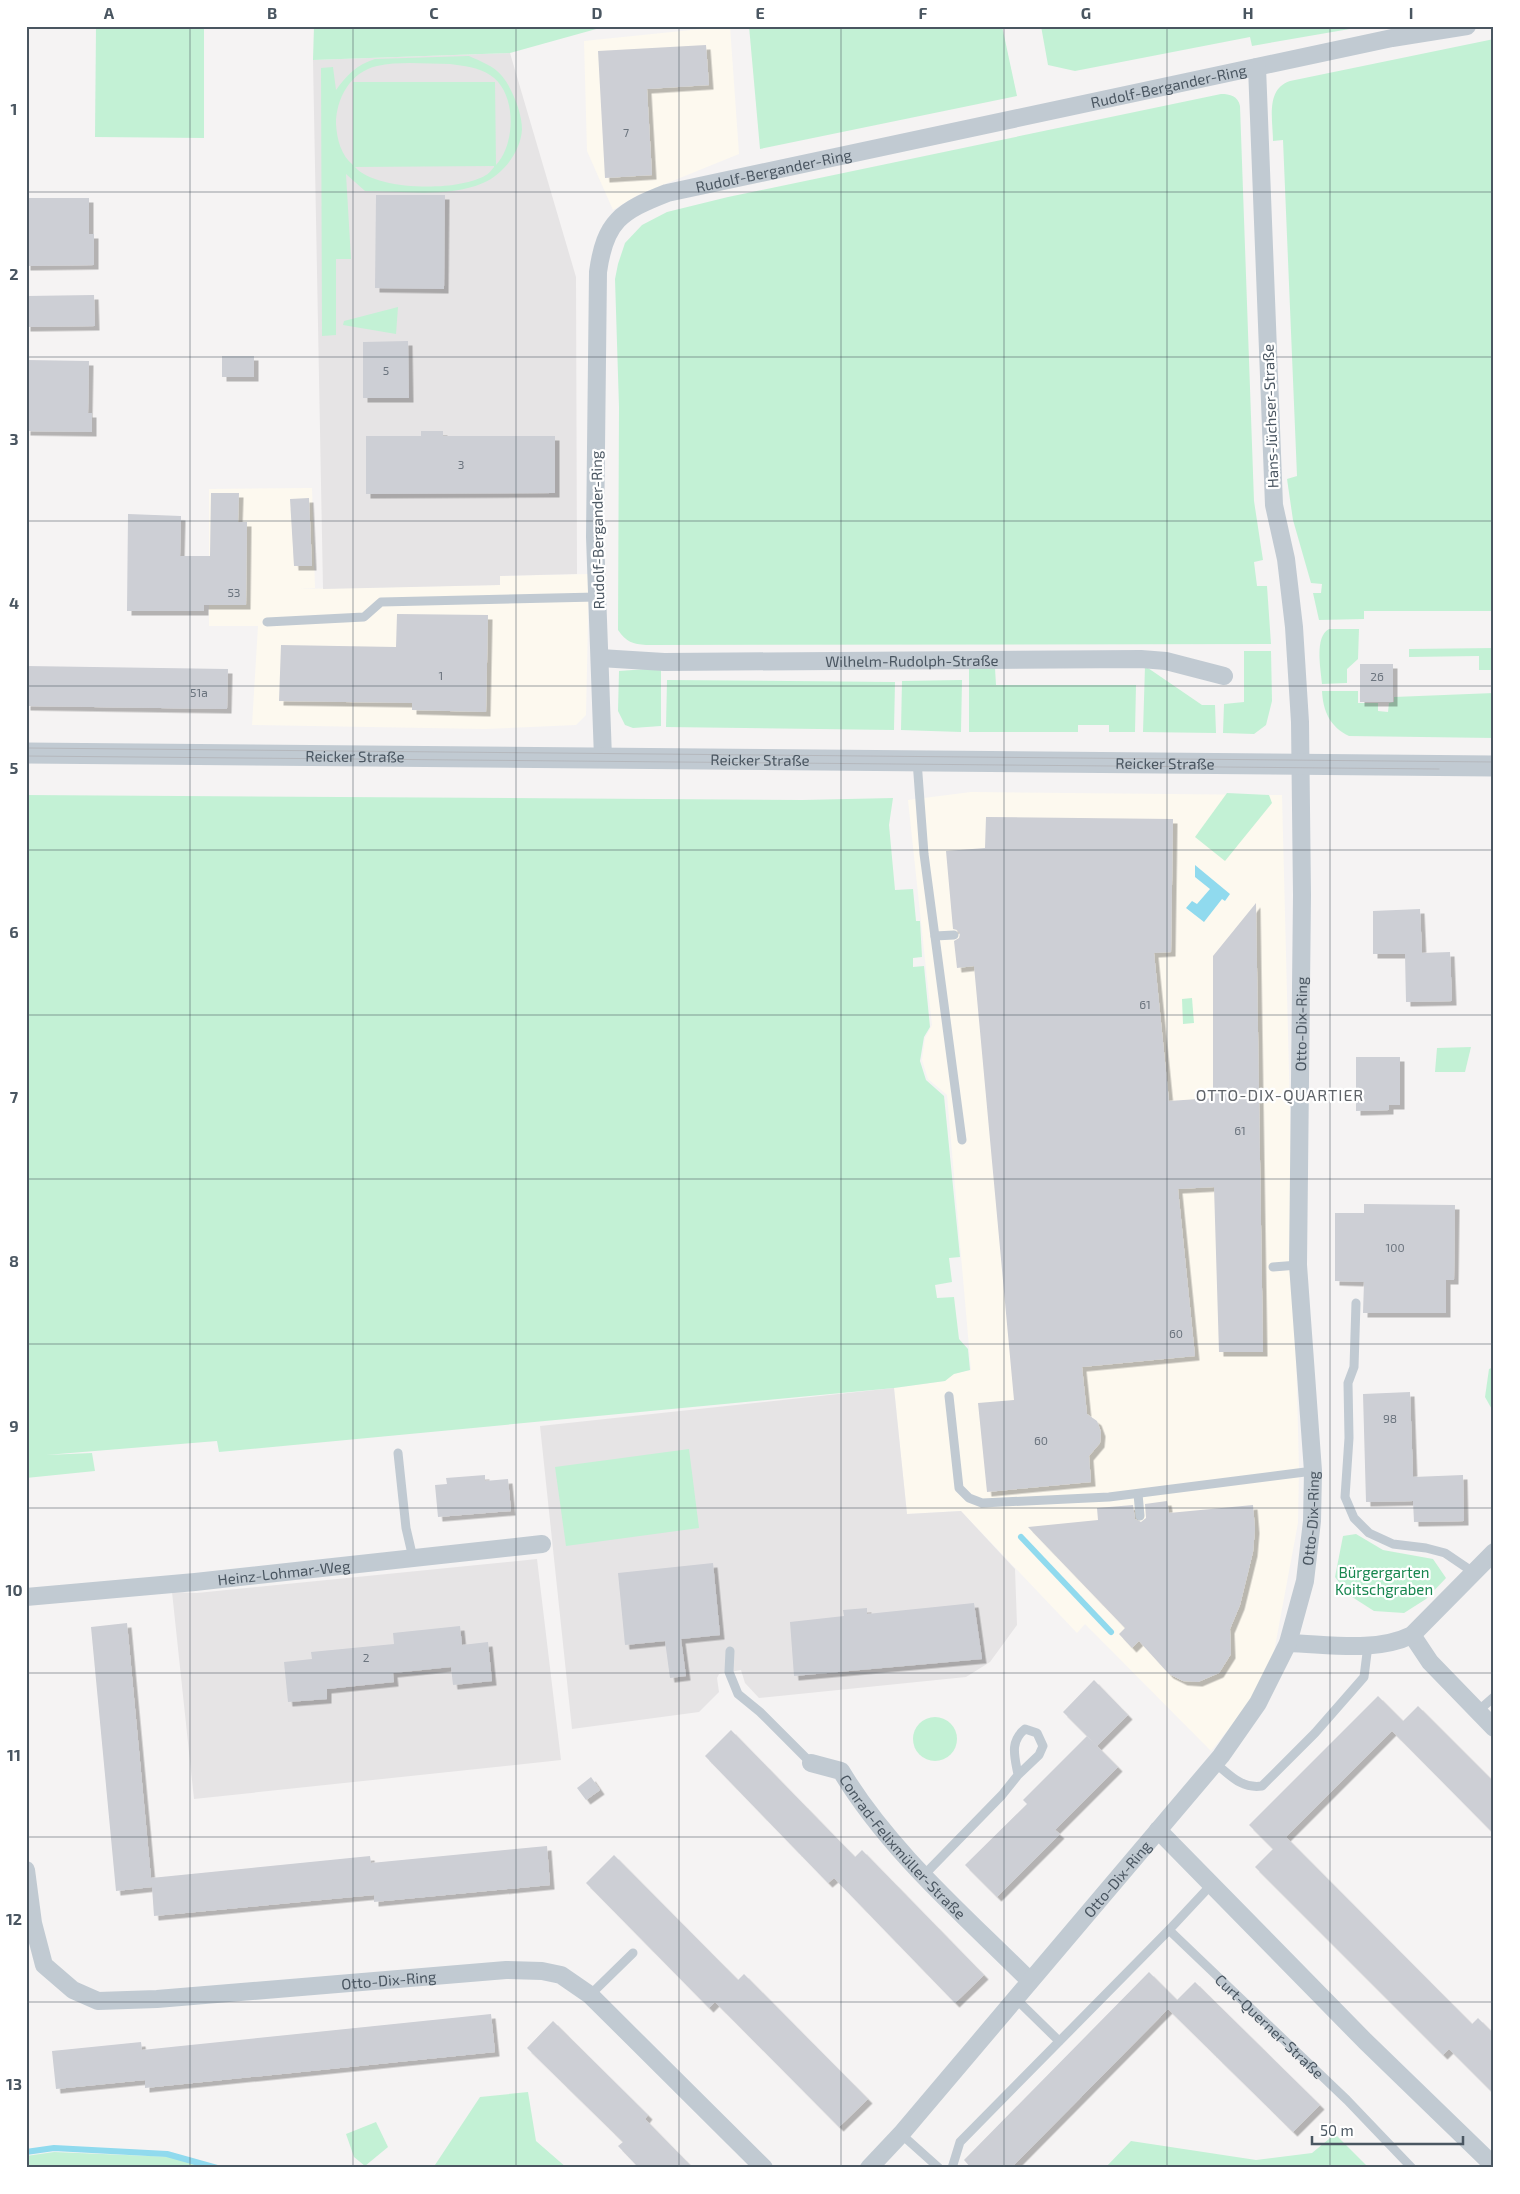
<svg xmlns="http://www.w3.org/2000/svg" width="1520" height="2194" font-family="'Exo 2',sans-serif">
  <style>
    .commercial { fill: #fdf9ef }
    .education { fill: #e6e4e5 }
    .green { fill: #c3f1d5; fill-rule: evenodd }
    .water { fill: #90daee }
    .lines { fill: none; stroke-linecap: round; stroke-linejoin: round }
    .stream { stroke: #90daee; stroke-width: 6 }
    .building { fill: #cdcfd5; filter: url(#shadow) }
    .service { stroke: #c1cad2; stroke-width: 9 }
    .minor { stroke: #c1cad2; stroke-width: 18 }
    .tertiary { stroke: #c1cad2; stroke-width: 21 }
    .tram { stroke: #b5b8bd; stroke-width: 1 }
    .grid { fill: none; stroke: #4a5661; stroke-width: 1; stroke-opacity: 0.55 }
    .labels { text-anchor: middle; dominant-baseline: central; stroke-width: 4.5; stroke-linejoin: round; paint-order: stroke }
    .number-label { font-size: 12px; fill: #6b747e }
    .street-label { font-size: 15px; fill: #4a5661; stroke: #fff }
    .park-label { font-size: 15px; fill: #17864f; stroke: #fff }
    .neighbourhood-label { font-size: 16px; letter-spacing: 1px; fill: #5f6368; stroke: #fff }
    .neatline { fill: none; stroke: #4a5661; stroke-width: 2 }
    .grid-label { font-size: 16px; text-anchor: middle; font-weight: bold; fill: #4a5661 }
  </style>
  <defs>
    <filter id="shadow"><feDropShadow dx="4.5" dy="4.5" stdDeviation="0" flood-color="#0004"/></filter>
  </defs>
  <rect width="100%" height="100%" fill="#f5f3f3"/>
  <g class="commercial">
    <path d="M730,26L739,154L638,195L613,210L587,151L584,41Z"/>
    <path d="M312,488L315,588L299,589L499,585L500,576L589,574L586,715L576,725L485,729L252,725L258,626H209V489Z"/>
    <path d="M971,792L1282,795L1299,1469L1298,1523L1274,1652L1252,1700L1211,1751L1085,1624L1077,1633L961,1511L907,1514L894,1388L945,1381L953,1374L971,1370L947,1095L928,1079L922,1060L925,1038L932,1025L908,800Z"/>
  </g>
  <g class="education">
    <path d="M510,53L576,277L577,574L500,576V585L323,589L313,60Z"/>
    <path d="M894,1388L907,1514L961,1511L1015,1569L1017,1625L990,1662L966,1677L759,1698L745,1683L741,1670L719,1674L717,1678L719,1692L699,1712L572,1729L540,1426Z"/>
    <path d="M537,1559L561,1760L194,1799L172,1592L197,1593Z"/>
  </g>
  <g class="green">
    <path d="M96,26H204V138L95,137Z"/>
    <path d="M314,26H607L510,53L313,60Z"/>
    <path d="M749,26H1002L1017,96L760,149Z"/>
    <path d="M1041,26H1367L1252,46L1250,37L1075,71L1048,65Z"/>
    <path d="M1494,39V611H1364V619L1319,620L1313,593H1321L1322,584L1311,583L1293,520L1287,479L1297,476L1283,140L1273,141C1273,121 1265,89 1290,81Z"/>
    <path d="M469,56C480,61 494,66 502,76C512,88 522,113 522,129C521,151 503,175 483,183C448,198 403,191 365,191L346,174L351,259H336V335L322,336L321,68L333,67L336,90C347,75 356,65 375,59ZM450,64C464,66 478,67 490,75C517,92 516,144 496,165L495,82H353V165C341,155 337,140 336,124C336,99 350,72 377,66C400,61 427,64 450,64ZM355,167L494,166V167C492,169 489,174 486,175C459,192 376,191 355,167Z"/>
    <path d="M1221,94C1230,94 1238,96 1240,106L1254,501L1263,560L1254,562L1257,586H1267L1271,644L646,645C633,644 626,642 618,630L619,407L615,279L618,264L625,243L642,225L667,212L728,197Z"/>
    <path d="M398,307L396,334L343,325L344,321Z"/>
    <path d="M1329,629H1359L1358,659L1347,669V683L1322,684C1321,669 1314,637 1329,629Z"/>
    <path d="M1494,648V670H1479V656L1409,657V649Z"/>
    <path d="M1244,651H1271L1272,701L1266,725L1254,734L1223,733L1224,704L1244,702Z"/>
    <path d="M1145,666L1202,705H1215L1216,733L1143,732Z"/>
    <path d="M661,668V726L633,728L625,725L618,711L619,671Z"/>
    <path d="M995,668L996,685H1136L1135,732H1109V725H1078V732H969V669Z"/>
    <path d="M667,680L895,682L894,730L666,727Z"/>
    <path d="M962,680L961,732L901,730L902,681Z"/>
    <path d="M1322,691H1358V703H1378V711L1388,712L1389,703L1394,702V697L1494,693V738L1349,736C1330,727 1323,711 1322,691Z"/>
    <path d="M1227,793L1269,795L1272,803L1225,861L1195,837Z"/>
    <path d="M26,795L802,800L893,798L889,825L895,890L913,889L916,921H920L922,957L913,958V967L924,966L930,1027L924,1037L920,1061L926,1080L944,1096L960,1257L949,1258L952,1282L935,1285L937,1298L954,1297L959,1339L968,1349L970,1370L954,1374L945,1381L894,1388L219,1452L217,1441L46,1455L92,1453L95,1471L26,1478Z"/>
    <path d="M1192,998L1194,1023L1183,1024L1182,999Z"/>
    <path d="M1471,1047L1465,1072H1435L1437,1048Z"/>
    <path d="M1494,1367V1413L1485,1397L1489,1369Z"/>
    <path d="M689,1449L699,1528L566,1546L555,1467Z"/>
    <path d="M1356,1534L1383,1550L1433,1559L1446,1578L1426,1599L1404,1613L1374,1611L1349,1595L1335,1577L1343,1536Z"/>
    <circle cx="935" cy="1739" r="22"/>
    <path d="M528,2092L536,2141L567,2168H433L480,2097Z"/>
    <path d="M376,2122L388,2147L365,2166L354,2157L346,2134Z"/>
    <path d="M1335,2134L1369,2168H1105L1131,2141L1256,2160L1312,2153Z"/>
    <path d="M54,2152L174,2157L212,2168H26V2156Z"/>
  </g>
  <path class="water" d="M1195,865L1230,894L1225,901L1222,899L1204,922L1186,908L1192,901L1197,904L1210,889L1195,877Z"/>
  <g class="lines">
    <g class="stream">
      <path d="M1021,1537L1111,1632"/>
      <path d="M26,2152L54,2148L167,2154L217,2168"/>
    </g>
  </g>
  <g class="building">
    <path d="M706,45L709,85L647,89L652,175L605,178L598,51Z"/>
    <path d="M376,195H445L444,289L375,288Z"/>
    <path d="M26,198H89V234H94V265L26,266Z"/>
    <path d="M94,295L95,326L26,327V296Z"/>
    <path d="M408,341L409,398H363V342Z"/>
    <rect x="222" y="356" width="32" height="21"/>
    <path d="M26,360L89,361L88,413H92V432L26,431Z"/>
    <path d="M421,431H443V436H555V493L366,494V436H421Z"/>
    <path d="M211,493H239L238,522H247L246,605H204V611H127L128,514L181,516L180,556H210Z"/>
    <path d="M309,498L312,566H294L290,499Z"/>
    <path d="M397,614L488,615L486,712L412,710V703L279,701L281,645L396,647Z"/>
    <rect x="1360" y="664" width="33" height="38"/>
    <path d="M26,666L228,669L227,709L26,706Z"/>
    <path d="M986,817L1173,819L1171,952L1154,953L1169,1101L1213,1098V956L1256,903L1263,1352H1219L1214,1187L1178,1189L1195,1356L1082,1367L1087,1414L1097,1421L1101,1432L1100,1443L1089,1456L1091,1482L987,1492L978,1403L1014,1400L974,966L957,968L954,941L959,938L960,934L957,930L953,929L946,851L985,848Z"/>
    <path d="M1420,909L1422,953L1450,952L1452,1001L1406,1002L1405,954H1373V911Z"/>
    <path d="M1356,1057H1400V1105H1389V1110L1356,1111Z"/>
    <path d="M1364,1204L1455,1205L1454,1280H1446V1313H1363L1364,1282L1335,1281V1213H1364Z"/>
    <path d="M1410,1392L1413,1477L1463,1475L1464,1521L1414,1522L1413,1501L1366,1502L1363,1394Z"/>
    <path d="M485,1475V1481L508,1479L511,1511L438,1517L435,1485L447,1484L446,1478Z"/>
    <path d="M1167,1501L1169,1513L1253,1505L1255,1529L1253,1552L1240,1605L1230,1629L1231,1654L1219,1673L1198,1682L1183,1681L1169,1674L1139,1641L1132,1648L1119,1634L1125,1628L1028,1527L1098,1520L1097,1508L1133,1505L1135,1519L1141,1522L1146,1518L1145,1504Z"/>
    <path d="M713,1563L720,1635L681,1639L686,1676L670,1678L665,1641L625,1645L618,1573Z"/>
    <path d="M974,1603L982,1659L794,1676L790,1622L844,1616L843,1610L867,1608V1614Z"/>
    <path d="M127,1623L151,1878L370,1856L371,1863L547,1846L550,1885L374,1902V1895L154,1916L152,1887L116,1891L91,1627Z"/>
    <path d="M460,1626L462,1645L488,1642L492,1681L453,1685L451,1667L393,1673L394,1682L327,1689V1699L288,1702L284,1662L312,1659L311,1652L394,1644L393,1633Z"/>
    <path d="M1094,1680L1128,1715L1097,1746L1063,1712Z"/>
    <path d="M1378,1696L1403,1721L1418,1706L1494,1782V1834L1392,1731L1286,1837L1472,2024L1478,2018L1494,2034V2094L1449,2049L1443,2055L1255,1867L1273,1849L1249,1825Z"/>
    <path d="M731,1730L855,1857L862,1850L984,1975L955,2003L834,1878L828,1883L705,1756Z"/>
    <path d="M1087,1736L1118,1767L1055,1830L1060,1834L997,1897L965,1865L1027,1804L1023,1800Z"/>
    <path d="M591,1777L600,1790L586,1800L577,1788Z"/>
    <path d="M614,1855L738,1980L744,1974L868,2099L839,2127L715,2002L709,2008L586,1883Z"/>
    <path d="M1149,1972L1177,2000L1195,1982L1320,2105L1293,2132L1168,2009L1011,2168H971L964,2160Z"/>
    <path d="M491,2014L495,2052L145,2088V2080L56,2089L52,2051L141,2042L142,2050Z"/>
    <path d="M553,2021L648,2115L645,2119L693,2168H639L618,2146L623,2142L527,2048Z"/>
  </g>
  <g class="lines">
    <g class="service">
      <path d="M267,622L364,617L381,602L597,597"/>
      <path d="M917,761L924,854L962,1140"/>
      <path d="M935,936L954,935"/>
      <path d="M1273,1267L1298,1265"/>
      <path d="M1356,1303L1354,1367L1348,1383L1349,1438L1345,1497L1354,1518L1369,1533L1393,1544L1426,1548L1445,1553L1473,1572"/>
      <path d="M949,1396L959,1488L969,1498L982,1503L1109,1497L1313,1471"/>
      <path d="M398,1453L406,1528L413,1558"/>
      <path d="M1138,1494L1140,1516"/>
      <path d="M730,1651L729,1672L738,1694L760,1712L811,1763"/>
      <path d="M1478,1711L1494,1697"/>
      <path d="M1215,1763C1230,1775 1241,1789 1262,1786L1315,1733L1364,1677L1368,1645"/>
      <path d="M924,1875L1002,1795L1018,1775C1015,1757 1009,1742 1025,1729L1037,1733L1043,1746L1039,1755L1018,1775"/>
      <path id="s1" d="M1211,1885L1169,1930L1347,2100L1412,2168"/>
      <path d="M590,1995L633,1953"/>
      <path d="M1015,1998L1059,2041"/>
      <path d="M901,2134L939,2168"/>
      <path d="M952,2168L960,2142L1169,1930"/>
    </g>
    <g class="minor">
      <path id="s2" d="M600,658L664,662L1141,659L1166,661L1224,676"/>
      <path id="s3" d="M603,758L595,537L598,272C605,221 621,211 667,193L1392,38L1467,26"/>
      <path id="s4" d="M26,1597L195,1582L542,1544"/>
      <path d="M1412,1635L1430,1662L1494,1728"/>
      <path d="M1288,1643C1328,1644 1375,1653 1412,1635L1494,1552"/>
      <path id="s5" d="M811,1763L841,1771C889,1851 964,1915 1030,1981"/>
      <path d="M1158,1830L1365,2041L1494,2166"/>
      <path id="s6" d="M26,1870L33,1923L44,1965L73,1990L98,2001L157,1999L506,1970L542,1971L561,1975L590,1995L764,2168"/>
      <path id="s7" d="M869,2168L901,2134L1221,1756L1258,1703L1288,1643L1305,1581L1312,1521L1313,1471L1298,1265L1302,895L1300,722L1294,627L1286,559L1274,505L1257,67"/>
    </g>
    <path class="tertiary" id="s8" d="M26,753L1494,766"/>
    <g class="tram">
      <path d="M26,748L1494,762"/>
      <path d="M26,756L1439,769"/>
    </g>
  </g>
  <path class="grid" d="M190,26V2168M353,26V2168M516,26V2168M679,26V2168M841,26V2168M1004,26V2168M1167,26V2168M1330,26V2168M26,192H1494M26,357H1494M26,521H1494M26,686H1494M26,850H1494M26,1015H1494M26,1179H1494M26,1344H1494M26,1508H1494M26,1673H1494M26,1837H1494M26,2002H1494"/>
  <g class="labels">
    <g class="number-label">
      <text x="626" y="132">7</text>
      <text x="386" y="370">5</text>
      <text x="461" y="464">3</text>
      <text x="234" y="592">53</text>
      <text x="441" y="675">1</text>
      <text x="1377" y="676">26</text>
      <text x="199" y="692">51a</text>
      <text x="1145" y="1004">61</text>
      <text x="1240" y="1130">61</text>
      <text x="1395" y="1247">100</text>
      <text x="1176" y="1333">60</text>
      <text x="1390" y="1418">98</text>
      <text x="1041" y="1440">60</text>
      <text x="366" y="1657">2</text>
    </g>
    <g class="street-label">
      <text stroke="none"><textPath href="#s3" startOffset="1112">Rudolf-Bergander-Ring</textPath></text>
      <text stroke="none"><textPath href="#s3" startOffset="708">Rudolf-Bergander-Ring</textPath></text>
      <text transform="translate(1270 416) rotate(-92)">Hans-Jüchser-Straße</text>
      <text transform="translate(597 530) rotate(-91)">Rudolf-Bergander-Ring</text>
      <text stroke="none"><textPath href="#s2" startOffset="312">Wilhelm-Rudolph-Straße</textPath></text>
      <text stroke="none"><textPath href="#s8" startOffset="329">Reicker Straße</textPath></text>
      <text stroke="none"><textPath href="#s8" startOffset="734">Reicker Straße</textPath></text>
      <text stroke="none"><textPath href="#s8" startOffset="1139">Reicker Straße</textPath></text>
      <text stroke="none"><textPath href="#s7" startOffset="1296">Otto-Dix-Ring</textPath></text>
      <text stroke="none"><textPath href="#s7" startOffset="801">Otto-Dix-Ring</textPath></text>
      <text stroke="none"><textPath href="#s4" startOffset="259">Heinz-Lohmar-Weg</textPath></text>
      <text stroke="none"><textPath href="#s5" startOffset="129">Conrad-Felixmüller-Straße</textPath></text>
      <text stroke="none"><textPath href="#s7" startOffset="381">Otto-Dix-Ring</textPath></text>
      <text stroke="none"><textPath href="#s6" startOffset="454">Otto-Dix-Ring</textPath></text>
      <text stroke="none"><textPath href="#s1" startOffset="201">Curt-Querner-Straße</textPath></text>
    </g>
    <g class="park-label">
      <text x="1384" y="1572">Bürgergarten<tspan x="1384" dy="17">Koitschgraben</tspan></text>
    </g>
    <g class="neighbourhood-label">
      <text x="1280" y="1094">OTTO-DIX-QUARTIER</text>
    </g>
  </g>
  <rect width="1520" height="2194" fill="none" stroke="#ffffff" stroke-width="55"/>
  <path d="M1312 2136v8h151v-8" fill="none" stroke="#4a5661" stroke-width="2.5"/>
  <text x="1320" y="2136" font-size="15" fill="#4a5661" stroke="#ffffff" stroke-width="4" paint-order="stroke">50 m</text>
  <rect x="28" y="28" width="1464" height="2138" class="neatline"/>
  <g class="grid-label">
    <text x="109" y="19">A</text>
    <text x="272" y="19">B</text>
    <text x="434" y="19">C</text>
    <text x="597" y="19">D</text>
    <text x="760" y="19">E</text>
    <text x="923" y="19">F</text>
    <text x="1086" y="19">G</text>
    <text x="1248" y="19">H</text>
    <text x="1411" y="19">I</text>
    <text x="14" y="115">1</text>
    <text x="14" y="280">2</text>
    <text x="14" y="445">3</text>
    <text x="14" y="609">4</text>
    <text x="14" y="774">5</text>
    <text x="14" y="938">6</text>
    <text x="14" y="1103">7</text>
    <text x="14" y="1267">8</text>
    <text x="14" y="1432">9</text>
    <text x="14" y="1596">10</text>
    <text x="14" y="1761">11</text>
    <text x="14" y="1925">12</text>
    <text x="14" y="2090">13</text>
  </g>
</svg>
